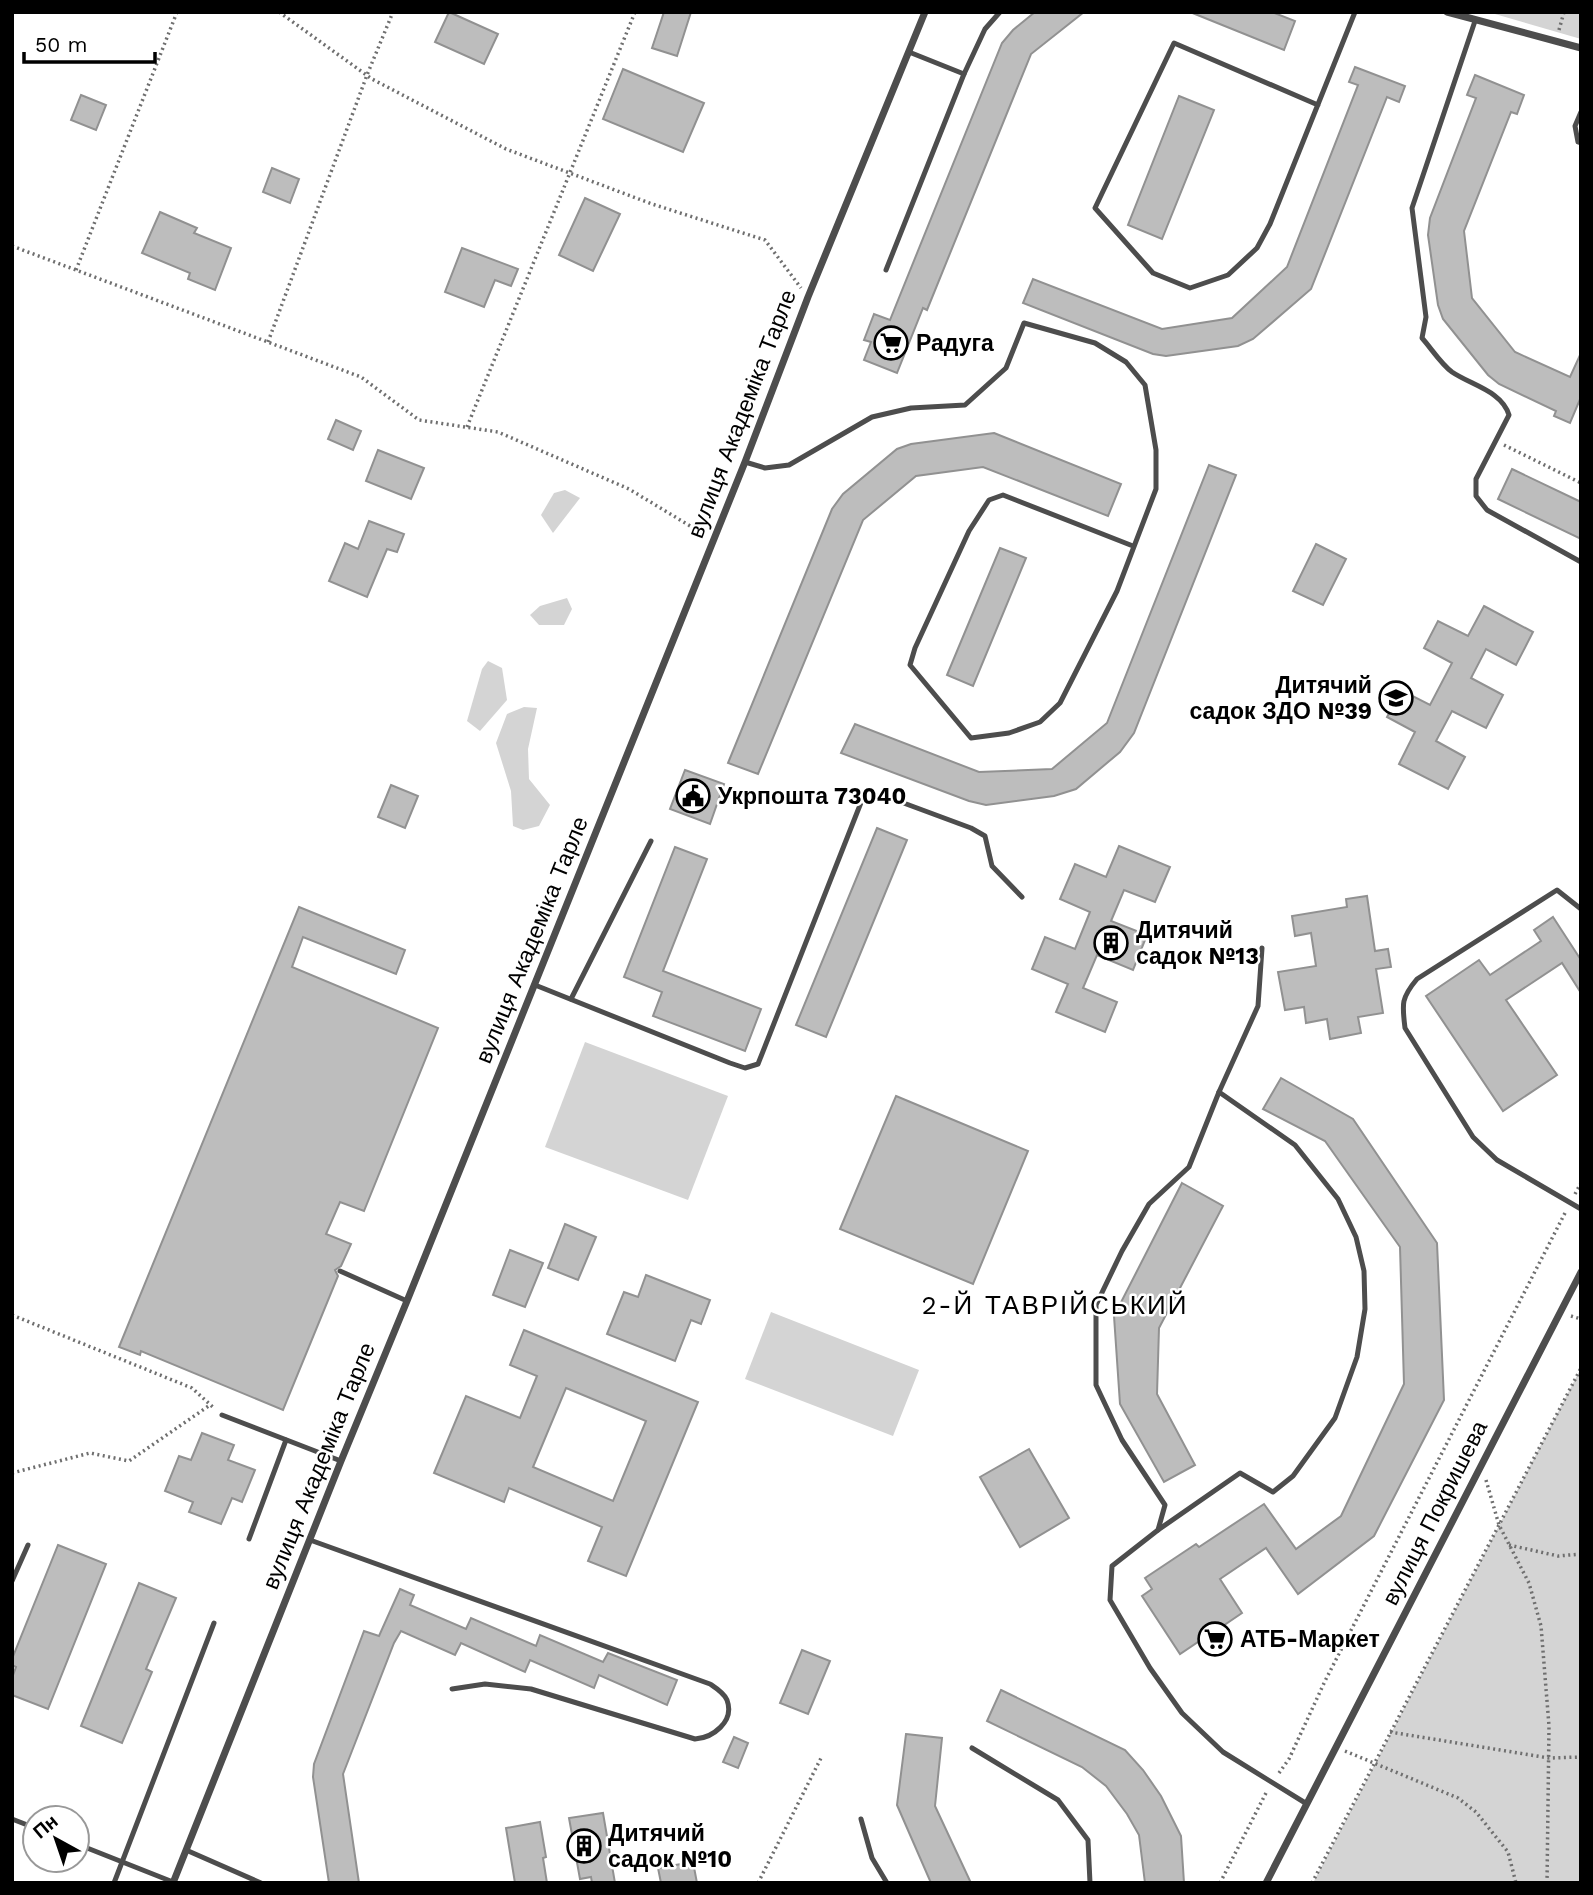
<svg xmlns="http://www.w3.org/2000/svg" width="1593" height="1895" font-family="'Work Sans',sans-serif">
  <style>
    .green { fill: #d4d4d4 }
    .building { fill: #bdbdbd; stroke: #919191; stroke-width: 2; fill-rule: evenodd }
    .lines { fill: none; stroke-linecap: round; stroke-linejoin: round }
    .path { stroke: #6f6f6f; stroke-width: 3.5; stroke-dasharray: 2 3.5; stroke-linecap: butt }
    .lane { stroke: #4d4d4d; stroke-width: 5 }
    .street { stroke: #4d4d4d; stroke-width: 7 }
    .labels { text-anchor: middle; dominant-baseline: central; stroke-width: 5; stroke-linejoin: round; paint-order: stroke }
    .poi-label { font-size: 23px; font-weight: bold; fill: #000; stroke: #fff; text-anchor: start }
    .street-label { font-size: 23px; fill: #000; stroke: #fff }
    .quarter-label { font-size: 26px; letter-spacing: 2px; fill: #000; stroke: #fff }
  </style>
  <rect width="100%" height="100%" fill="#fff"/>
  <g class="green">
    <path d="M1488,12H1581V39Z"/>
    <path d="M565,490L580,498L553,533L541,515L554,493Z"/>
    <path d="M567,598L572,609L564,625H539L530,615L540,606Z"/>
    <path d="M488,661L502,668L507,700L480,731L467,721L482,669Z"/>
    <path d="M524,707L537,708L528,749L529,779L550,805L539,826L523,830L513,826L511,791L496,743L507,714Z"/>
    <path d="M585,1042L728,1096L688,1200L545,1147Z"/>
    <path d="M771,1312L919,1370L893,1436L745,1379Z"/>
    <path d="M1581,1368V1883H1313Z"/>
  </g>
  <g class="building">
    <path d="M449,12L498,34L484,64L435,42Z"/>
    <path d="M664,12H691L677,56L652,48Z"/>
    <path d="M1035,12H1084L1031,54L927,310L923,308L897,373L864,360L871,342L864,340L874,314L890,320L1002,43L1013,30Z"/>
    <path d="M1190,12H1272L1295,21L1284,50Z"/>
    <path d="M1355,67L1405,86L1399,102L1387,97L1311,289L1253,339L1238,346L1166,356L1153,354L1023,303L1033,279L1162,329L1232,318L1287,267L1358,85L1349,82Z"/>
    <path d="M623,69L704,103L683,152L603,119Z"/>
    <path d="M1475,75L1524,95L1517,114L1511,112L1464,231L1472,298L1515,352L1570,377L1581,353V397L1570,423L1554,416L1556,411L1499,384L1488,375L1443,319L1438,305L1428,235L1430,218L1476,98L1467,95Z"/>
    <path d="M81,95L106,105L96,130L71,120Z"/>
    <path d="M1179,96L1214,110L1162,239L1128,225Z"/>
    <path d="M272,168L299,179L290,203L263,192Z"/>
    <path d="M585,198L620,214L593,271L559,255Z"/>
    <path d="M160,212L197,228L194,233L231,248L215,290L188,279L190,273L142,253Z"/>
    <path d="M462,248L518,269L511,286L495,280L484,307L445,292Z"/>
    <path d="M336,420L361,431L353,450L328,439Z"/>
    <path d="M994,433L1121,484L1108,516L983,467L916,476L863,520L758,774L728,763L832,509L843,494L897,449L911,444Z"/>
    <path d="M378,450L424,468L411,499L366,481Z"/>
    <path d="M1209,465L1236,475L1134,733L1120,752L1076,789L1054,796L986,805L969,801L841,753L855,724L979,772L1052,769L1107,723Z"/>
    <path d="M1512,469L1581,502V539L1498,499Z"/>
    <path d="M369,521L404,534L397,552L387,549L367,597L329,581L345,543L358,549Z"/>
    <path d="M1316,544L1346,559L1323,605L1293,591Z"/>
    <path d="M1000,548L1026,558L973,686L947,675Z"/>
    <path d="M1484,606L1533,632L1516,665L1486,649L1471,678L1503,695L1486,728L1452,711L1436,741L1465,757L1448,789L1399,764L1415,732L1387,717L1401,690L1430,705L1452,663L1424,648L1438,621L1468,636Z"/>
    <path d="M685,770L724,784L710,824L670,809Z"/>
    <path d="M391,785L418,796L405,828L378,817Z"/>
    <path d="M877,828L907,840L826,1037L796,1025Z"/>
    <path d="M1119,846L1170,867L1155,902L1124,890L1111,921L1147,935L1133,970L1097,955L1083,988L1117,1002L1105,1032L1056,1012L1068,984L1032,969L1045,937L1075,949L1090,912L1060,899L1075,864L1106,877Z"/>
    <path d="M675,847L707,859L663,971L761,1009L745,1051L653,1016L662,992L624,977Z"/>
    <path d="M1367,896L1375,951L1388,949L1391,967L1376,969L1383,1013L1358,1017L1361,1033L1330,1039L1327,1019L1306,1023L1304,1007L1285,1010L1278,972L1316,966L1311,933L1295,936L1292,916L1347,907L1346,899Z"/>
    <path d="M299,907L405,950L396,974L303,937L292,967L438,1028L364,1211L340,1202L326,1234L351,1244L341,1266L335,1270L338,1276L283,1410L141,1351L140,1355L119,1347Z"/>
    <path d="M1553,917L1581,960V993L1562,963L1506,1000L1557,1075L1503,1111L1426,996L1479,960L1490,975L1541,941L1534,930Z"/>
    <path d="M1281,1078L1353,1119L1437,1243L1444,1400L1374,1536L1298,1594L1266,1548L1220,1579L1242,1613L1223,1626L1229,1634L1209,1647L1204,1638L1180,1654L1142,1596L1152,1589L1145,1578L1196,1544L1199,1547L1264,1504L1296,1549L1341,1516L1404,1384L1400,1247L1325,1141L1263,1109Z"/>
    <path d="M896,1096L1028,1151L973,1284L840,1229Z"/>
    <path d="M1182,1183L1223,1206L1159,1328L1157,1394L1195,1465L1164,1482L1120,1404L1114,1316Z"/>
    <path d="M565,1224L596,1237L578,1280L548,1268Z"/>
    <path d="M510,1250L543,1263L525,1307L493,1295Z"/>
    <path d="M646,1275L710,1300L701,1324L691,1320L675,1361L607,1334L624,1292L638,1297Z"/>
    <path d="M524,1330L698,1402L626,1576L588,1561L602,1527L509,1488L504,1502L434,1473L466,1396L520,1418L537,1376L510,1365ZM566,1388L646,1421L613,1501L533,1467Z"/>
    <path d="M202,1433L234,1445L228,1460L255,1470L242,1502L232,1498L221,1524L189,1512L193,1502L165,1491L179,1456L191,1460Z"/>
    <path d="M1029,1449L1069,1518L1020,1547L980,1477Z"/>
    <path d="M58,1545L106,1564L48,1709L12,1695V1678L16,1667L12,1665V1659Z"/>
    <path d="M139,1583L176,1598L146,1669L152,1672L122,1743L81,1726Z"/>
    <path d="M400,1589L414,1595L410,1605L466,1629L471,1618L536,1646L540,1635L603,1662L608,1653L677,1680L667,1705L599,1675L594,1688L530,1660L525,1672L461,1643L455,1655L401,1631L394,1643L343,1774L359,1883H329L313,1777L314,1764L364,1631L379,1636Z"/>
    <path d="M802,1650L830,1661L808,1714L780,1703Z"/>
    <path d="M1001,1690L1125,1750L1143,1770L1161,1796L1181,1836L1184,1883H1145L1139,1835L1127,1814L1106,1786L1082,1767L987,1721Z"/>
    <path d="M906,1734L942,1738L935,1806L971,1883H931L897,1805Z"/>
    <path d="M734,1737L748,1743L738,1768L723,1762Z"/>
    <path d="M603,1813L615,1883H592L591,1877L580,1879L569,1818Z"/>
    <path d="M540,1822L546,1857L543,1858L547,1883H515L506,1828Z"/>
    <path d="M693,1862L697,1883H661L658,1868Z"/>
  </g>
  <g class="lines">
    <g class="path">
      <path d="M279,12L372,79L506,149L652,204L765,240L801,288"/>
      <path d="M1559,30L1564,12"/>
      <path d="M12,246L361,377L419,420L498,432L629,489L705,535"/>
      <path d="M76,270L177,12"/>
      <path d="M268,342L367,75L393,12"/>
      <path d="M467,427L635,12"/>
      <path d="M1504,445L1581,483"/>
      <path d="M1575,1194L1581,1183"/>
      <path d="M12,1315L192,1388L215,1409"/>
      <path d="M1571,1316L1581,1319"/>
      <path d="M12,1473L90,1453L129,1461L210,1405"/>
      <path d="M1486,1480L1499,1525L1529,1583L1541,1626L1549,1726L1547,1883"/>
      <path d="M1509,1545L1558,1556L1581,1554"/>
      <path d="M1390,1732L1549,1758L1581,1757"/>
      <path d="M1345,1751L1458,1798L1476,1812L1508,1852L1516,1883"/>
      <path d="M1279,1773L1289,1759L1325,1681L1565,1213"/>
      <path d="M758,1883L821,1758"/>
      <path d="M1220,1883L1267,1791"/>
      <path d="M1312,1883L1581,1368"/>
    </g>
    <g class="lane">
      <path d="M1475,21L1412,208L1426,317L1422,338C1431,348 1441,364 1452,372C1471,385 1502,391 1509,415L1476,479V496L1487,510L1581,562"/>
      <path d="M909,52L964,74"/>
      <path d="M1318,105L1174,43L1095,208L1153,273L1190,288L1228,275L1257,248L1270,224L1355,12"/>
      <path d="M1581,112L1575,126L1578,142L1581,143"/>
      <path d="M886,270L964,74L985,29L1000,12"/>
      <path d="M745,462L765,468L789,465L872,417L911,408L965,405L1006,368L1024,323L1095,343L1126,362L1145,385L1156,450V489L1117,591L1060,703L1040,722L1009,733L971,738L910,665L915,648L969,531L989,500L1003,495L1133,546"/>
      <path d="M1581,909L1557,890L1417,979C1401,998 1402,1004 1405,1028L1473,1137L1497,1160L1581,1209"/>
      <path d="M1262,948L1258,1006L1219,1092L1189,1167L1149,1204L1122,1251L1096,1305V1385L1122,1440L1165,1505L1158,1530L1112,1566L1110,1600L1150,1668L1182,1713L1223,1752L1307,1804"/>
      <path d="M535,985L730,1063L745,1068L758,1064L862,800L882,795L971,828L985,836L992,866L1022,897"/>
      <path d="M571,999L651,841"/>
      <path d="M340,1271L407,1301"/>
      <path d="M222,1415L341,1461"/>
      <path d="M1158,1530L1240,1473L1273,1492L1293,1476L1335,1418L1357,1357L1365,1309L1364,1271L1356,1237L1338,1199L1295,1145L1219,1092"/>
      <path d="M249,1539L286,1440"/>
      <path d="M310,1540L710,1684C716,1688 724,1693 727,1700C735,1722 712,1738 695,1739L531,1689L485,1684L452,1689"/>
      <path d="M12,1581L28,1545"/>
      <path d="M972,1748L1058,1800L1088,1840L1090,1883"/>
      <path d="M12,1819L35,1828"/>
      <path d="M861,1819L872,1858L887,1883"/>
      <path d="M77,1844L173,1882"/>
      <path d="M186,1850L261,1883"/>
      <path d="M114,1883L214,1623"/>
    </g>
    <g class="street">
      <path d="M1447,12L1581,48"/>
      <path d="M173,1883L341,1461L407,1301L745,462L808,297L925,12"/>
      <path d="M1266,1883L1581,1272"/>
    </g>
  </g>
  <defs>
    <symbol id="supermarket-ring" viewBox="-11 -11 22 22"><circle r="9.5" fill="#fff" stroke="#000" stroke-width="1.5"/><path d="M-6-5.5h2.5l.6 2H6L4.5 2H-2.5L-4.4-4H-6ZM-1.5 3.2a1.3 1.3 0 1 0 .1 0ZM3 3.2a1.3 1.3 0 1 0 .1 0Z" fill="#000"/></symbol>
    <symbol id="school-ring" viewBox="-11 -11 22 22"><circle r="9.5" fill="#fff" stroke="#000" stroke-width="1.5"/><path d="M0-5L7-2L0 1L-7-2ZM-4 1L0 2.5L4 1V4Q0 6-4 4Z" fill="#000"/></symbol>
    <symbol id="civic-ring" viewBox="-11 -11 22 22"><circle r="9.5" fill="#fff" stroke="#000" stroke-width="1.5"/><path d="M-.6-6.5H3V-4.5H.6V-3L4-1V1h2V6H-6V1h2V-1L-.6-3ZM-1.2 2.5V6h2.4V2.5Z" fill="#000"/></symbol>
    <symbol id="building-ring" viewBox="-11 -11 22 22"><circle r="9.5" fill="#fff" stroke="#000" stroke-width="1.5"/><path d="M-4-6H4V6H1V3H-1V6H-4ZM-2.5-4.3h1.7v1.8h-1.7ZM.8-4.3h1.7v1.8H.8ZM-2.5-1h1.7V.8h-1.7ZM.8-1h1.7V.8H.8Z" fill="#000"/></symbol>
  </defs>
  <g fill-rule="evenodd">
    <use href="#supermarket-ring" x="872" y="324" width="38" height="38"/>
    <use href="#school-ring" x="1377" y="679" width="38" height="38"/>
    <use href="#civic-ring" x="674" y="777" width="38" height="38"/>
    <use href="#building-ring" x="1092" y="924" width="38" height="38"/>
    <use href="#supermarket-ring" x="1196" y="1620" width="38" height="38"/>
    <use href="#building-ring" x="565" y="1827" width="38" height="38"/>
  </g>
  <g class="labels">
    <g class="poi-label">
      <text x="916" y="343">Радуга</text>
      <text x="1372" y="685" text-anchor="end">Дитячий<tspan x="1372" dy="26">садок ЗДО №39</tspan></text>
      <text x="718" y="796">Укрпошта 73040</text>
      <text x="1136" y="930">Дитячий<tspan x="1136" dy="26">садок №13</tspan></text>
      <text x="1240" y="1639">АТБ-Маркет</text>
      <text x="608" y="1833">Дитячий<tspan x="608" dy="26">садок №10</tspan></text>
    </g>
    <g class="street-label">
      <text transform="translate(742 414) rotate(-69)">вулиця Академіка Тарле</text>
      <text transform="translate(532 940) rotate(-68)">вулиця Академіка Тарле</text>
      <text transform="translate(319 1466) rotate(-68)">вулиця Академіка Тарле</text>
      <text transform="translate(1435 1513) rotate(-63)">вулиця Покришева</text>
    </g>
    <g class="quarter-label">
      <text x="1055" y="1305">2-Й ТАВРІЙСЬКИЙ</text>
    </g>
  </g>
  <rect width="1593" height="1895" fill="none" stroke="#000000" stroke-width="28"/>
  <g transform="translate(56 1839) rotate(320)"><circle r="33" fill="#ffffff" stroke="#999999" stroke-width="2"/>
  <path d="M0-5L12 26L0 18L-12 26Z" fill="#000000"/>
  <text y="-10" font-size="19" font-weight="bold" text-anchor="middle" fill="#000000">Пн</text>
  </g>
  <path d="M24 52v10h131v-10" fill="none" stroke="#000000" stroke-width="3.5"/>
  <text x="35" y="52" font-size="21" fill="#000000" stroke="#ffffff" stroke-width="5" paint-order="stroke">50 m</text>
</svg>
